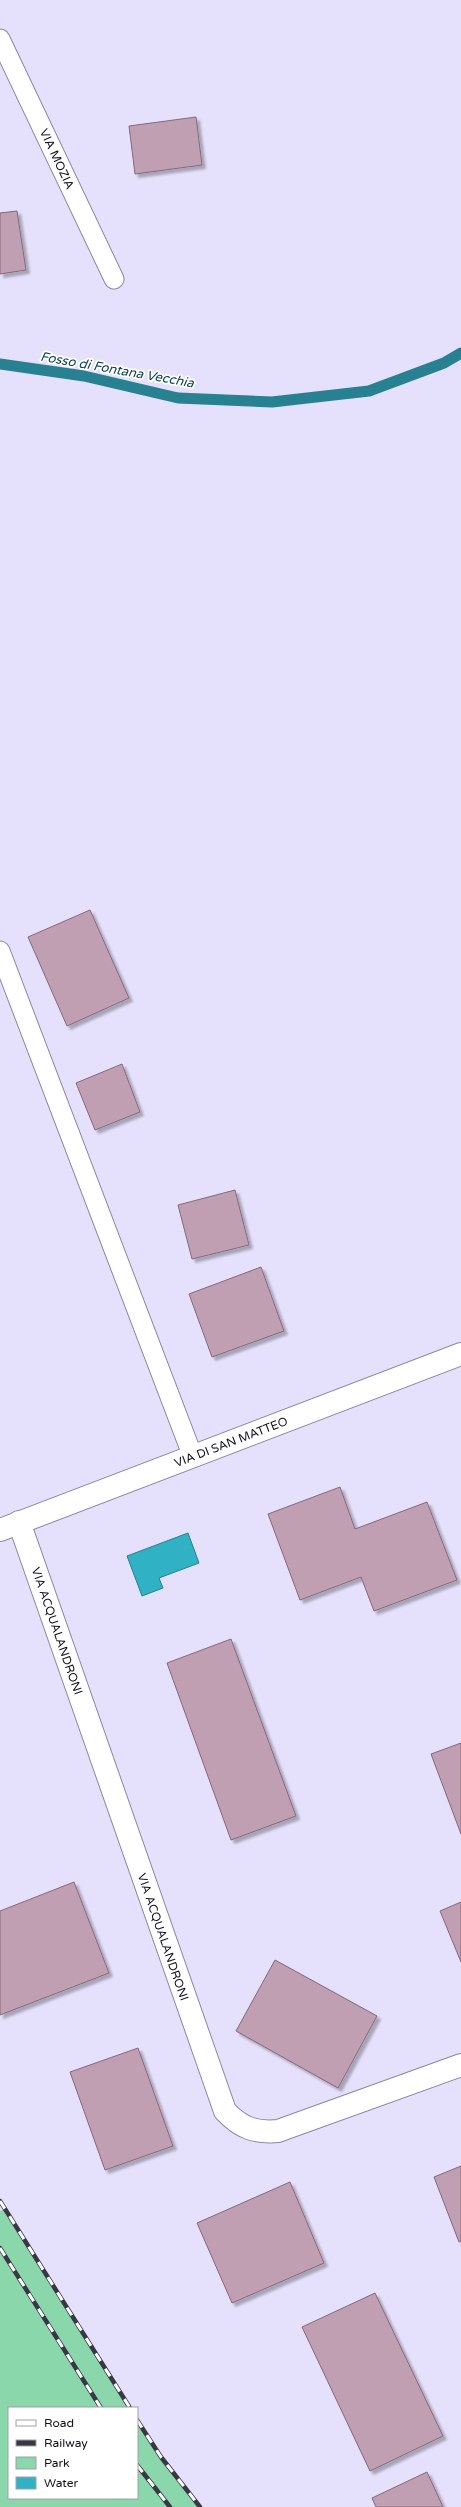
<svg xmlns="http://www.w3.org/2000/svg" width="461" height="2507" font-family="'Varela Round',sans-serif">
  <style>
    .green { fill: #89d7ab }
    .water { fill: #30b1c4; stroke: #278191 }
    .lines { fill: none; stroke-linecap: round; stroke-linejoin: round }
    .stream { stroke: #278191; stroke-width: 11 }
    .building { fill: #bf9fb1; stroke: #876879; filter: url(#shadow) }
    .service-casing { stroke: #8d86a4; stroke-width: 21 }
    .minor-casing { stroke: #8d86a4; stroke-width: 24 }
    .service { stroke: #fff; stroke-width: 19 }
    .minor { stroke: #fff; stroke-width: 22 }
    .rail-casing { stroke: #3a3745; stroke-width: 4.5 }
    .rail { stroke: #fff; stroke-width: 3; stroke-dasharray: 9; stroke-linecap: butt }
    .labels { text-anchor: middle; dominant-baseline: central; stroke-width: 3.5; stroke-linejoin: round; paint-order: stroke }
    .street-label { font-size: 12px; fill: #13101b; stroke: #fff }
    .water-label { font-size: 13px; font-style: italic; fill: #0c444c; stroke: #fff }
  </style>
  <defs>
    <filter id="shadow"><feDropShadow dx="3.5" dy="3.5" stdDeviation="1" flood-color="#0004"/></filter>
  </defs>
  <rect width="100%" height="100%" fill="#e5e0fb"/>
  <path class="green" d="M5,2209L130,2408H9V2498H137V2420L161,2457L200,2507H0V2211Z"/>
  <path class="water" d="M188,1533L199,1563L159,1578L163,1588L142,1596L127,1556Z"/>
  <g class="lines">
    <path class="stream" d="M0,364L84,376L178,398L272,402L369,391L444,363L461,353"/>
  </g>
  <g class="building">
    <path d="M196,117L202,165L135,174L129,126Z"/>
    <path d="M17,211L26,270L0,274V213Z"/>
    <path d="M90,910L129,998L67,1026L28,937Z"/>
    <path d="M122,1064L140,1112L95,1130L76,1083Z"/>
    <path d="M235,1190L249,1245L192,1259L178,1205Z"/>
    <path d="M261,1267L284,1331L212,1357L189,1294Z"/>
    <path d="M340,1487L355,1529L427,1502L457,1580L374,1611L361,1577L300,1600L268,1514Z"/>
    <path d="M231,1639L296,1816L231,1840L167,1663Z"/>
    <path d="M461,1743V1834L431,1754Z"/>
    <path d="M74,1882L109,1973L0,2015V1911Z"/>
    <path d="M461,1902V1962L440,1911Z"/>
    <path d="M275,1960L377,2016L338,2088L236,2031Z"/>
    <path d="M138,2048L173,2146L105,2170L70,2072Z"/>
    <path d="M461,2166V2241L459,2242L434,2177Z"/>
    <path d="M290,2182L324,2263L232,2303L197,2223Z"/>
    <path d="M375,2293L443,2436L370,2471L302,2327Z"/>
    <path d="M427,2472L443,2507H376L372,2498Z"/>
  </g>
  <g class="lines">
    <defs>
      <g id="service">
        <path d="M0,39L114,279"/>
        <path d="M0,951L193,1457"/>
      </g>
      <g id="minor">
        <path d="M19,1522L225,2111C241,2128 255,2133 278,2131L461,2065"/>
        <path d="M0,1530L461,1354"/>
      </g>
    </defs>
    <use href="#service" class="service-casing"/>
    <use href="#minor" class="minor-casing"/>
    <use href="#service" class="service"/>
    <use href="#minor" class="minor"/>
    <defs>
      <g id="rail">
        <path d="M0,2201L130,2408"/>
        <path d="M0,2248L101,2408"/>
        <path d="M137,2420L161,2457L200,2507"/>
        <path d="M137,2465L170,2507"/>
      </g>
    </defs>
    <use href="#rail" class="rail-casing"/>
    <use href="#rail" class="rail"/>
  </g>
  <g class="labels">
    <g class="street-label">
      <text transform="translate(57 159) rotate(65)">VIA MOZIA</text>
      <text transform="translate(231 1442) rotate(-21)">VIA DI SAN MATTEO</text>
      <text transform="translate(57 1631) rotate(71)">VIA ACQUALANDRONI</text>
      <text transform="translate(163 1937) rotate(71)">VIA ACQUALANDRONI</text>
    </g>
    <g class="water-label">
      <text transform="translate(117 370) rotate(10)">Fosso di Fontana Vecchia</text>
    </g>
  </g>
  <rect x="8" y="2407" width="130" height="92" fill="#ffffff" stroke="#a19fa4"/>
  <rect x="16" y="2420" width="20" height="6" fill="#ffffff" stroke="#a19fa4"/>
  <text x="44" y="2427" font-size="12" fill="#13101b">Road</text>
  <rect x="16" y="2440" width="20" height="6" fill="#3a3745" stroke="#a19fa4"/>
  <text x="44" y="2447" font-size="12" fill="#13101b">Railway</text>
  <rect x="16" y="2457" width="20" height="12" fill="#89d7ab" stroke="#a19fa4"/>
  <text x="44" y="2467" font-size="12" fill="#13101b">Park</text>
  <rect x="16" y="2477" width="20" height="12" fill="#30b1c4" stroke="#a19fa4"/>
  <text x="44" y="2487" font-size="12" fill="#13101b">Water</text>
</svg>
